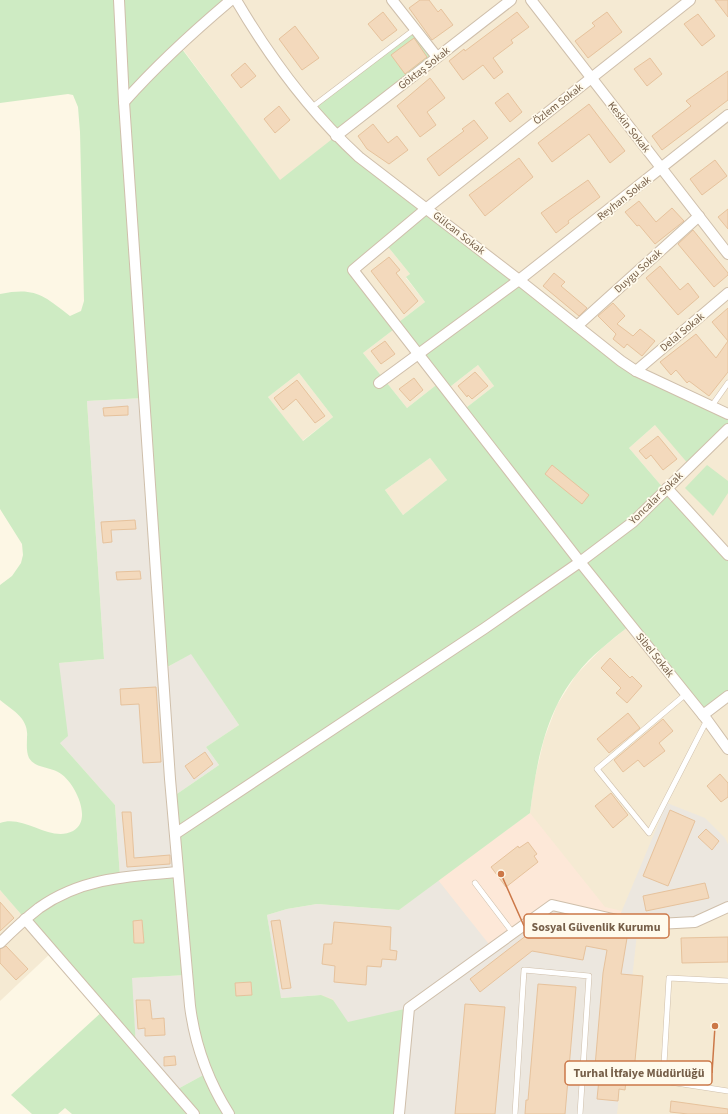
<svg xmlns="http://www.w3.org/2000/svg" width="728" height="1114" font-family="'Source Sans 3',sans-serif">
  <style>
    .residential { fill: #f5ead3 }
    .commercial { fill: #fde8d8 }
    .industrial { fill: #ece7df }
    .green { fill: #ceebc3; fill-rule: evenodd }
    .building { fill: #f3d9bc; stroke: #e6c29c }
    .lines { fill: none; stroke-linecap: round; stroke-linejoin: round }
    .lane-casing { stroke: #cfbfab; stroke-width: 6 }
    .street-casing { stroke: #cfbfab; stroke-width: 12 }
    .lane { stroke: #fff; stroke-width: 5 }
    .street { stroke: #fff; stroke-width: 10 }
    .labels { text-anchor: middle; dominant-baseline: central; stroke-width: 3.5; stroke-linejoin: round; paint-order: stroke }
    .street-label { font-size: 11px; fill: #765f49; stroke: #fffaec }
    .leader { fill: none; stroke: #cc7848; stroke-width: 1.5 }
    .callout-dot { fill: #cc7848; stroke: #fffaec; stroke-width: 1.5 }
    .callout { fill: #fffaec; stroke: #cc7848; stroke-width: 1.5 }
    .callout-label { font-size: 12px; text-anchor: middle; font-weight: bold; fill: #765f49 }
  </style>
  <rect width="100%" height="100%" fill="#fdf7e5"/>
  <g class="residential">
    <path d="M231,0H728V414L280,181L179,44Z"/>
    <path d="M385,243L410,274L406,278L425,302L395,325L353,270Z"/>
    <path d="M397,327L440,382L407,408L363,353Z"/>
    <path d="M478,365L494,386L462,411L446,390Z"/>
    <path d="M299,373L333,417L302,441L268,397Z"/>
    <path d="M655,425L728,429V555L665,490L629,448Z"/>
    <path d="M430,458L447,480L403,515L385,490Z"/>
    <path d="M630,625L728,696V1114H349L321,995L399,910L530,813L534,782L544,739L557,705L576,675L601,649Z"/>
    <path d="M0,890L53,951L0,1001Z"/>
  </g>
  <path class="commercial" d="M530,813L605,907L622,911L618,920L491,948L438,880Z"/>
  <g class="industrial">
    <path d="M144,398L163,670L191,653L239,725L206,747L219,765L171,798L178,872L120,877L115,805L60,743L59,663L104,659L87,401Z"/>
    <path d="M667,803L705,818L725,838L728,844V907L695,922L638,925L617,1114H349L333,999L321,995L280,998L267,915L287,909L317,904L399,910L438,880L492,948L552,905L618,920Z"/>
    <path d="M187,975L207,1073L174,1091L136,1047L131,978Z"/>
  </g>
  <g class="green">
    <path d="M0,0H231L179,45L280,180L336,136L311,108L415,29L437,57L337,136L621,361L728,414V429L690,466L655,425L629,448L665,490L728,555V696L703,715L630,625C612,640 591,655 576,675C545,713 536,765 530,813L399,910L317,904L287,909L267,915L281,998L321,995L333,1000L348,1022L409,1008L399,1114H72L65,1108L58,1114H32L11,1095L104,1010L0,890V823C24,814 50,843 73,831C94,820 74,780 58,772C49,767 35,768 29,758C26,751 27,744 27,737C29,718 12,710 0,700V585L12,576L21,563L23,555L22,544L0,509V294C35,287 43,295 70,316L81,311L84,301L80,132L78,107L73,95L68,94L0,103ZM385,243L410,274L406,277L425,302L395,325L353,270ZM397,327L440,382L407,408L363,353ZM478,365L494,386L462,411L446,390ZM299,373L333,417L303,441L268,397ZM144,398L162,670L191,654L239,725L206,747L219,765L171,798L178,872L120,877L115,805L60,743L68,736L59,663L104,659L87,401ZM430,458L447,480L403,515L385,490ZM187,975L207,1073L174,1091L136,1047L132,978Z"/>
    <path d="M707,465L728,481V493L713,516L685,488Z"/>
  </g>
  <g class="building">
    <path d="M420,0H429L438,12L441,9L453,25L432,40L409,8Z"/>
    <path d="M715,0H728V17Z"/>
    <path d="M383,12L397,30L382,41L368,24Z"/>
    <path d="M517,12L529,27L511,40L513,43L493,58L503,72L494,79L483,65L463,80L449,61L464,49L465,51Z"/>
    <path d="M607,12L622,32L588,58L575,41L595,26L592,23Z"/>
    <path d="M698,14L715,36L702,46L684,24Z"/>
    <path d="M295,26L319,58L302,70L279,39Z"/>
    <path d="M414,38L427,57L405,74L391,55Z"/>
    <path d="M650,58L662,74L647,86L634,69Z"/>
    <path d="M245,63L256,76L241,88L231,75Z"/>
    <path d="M728,71V100L662,150L652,136L691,106L686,101Z"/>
    <path d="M430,78L445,98L427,112L436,125L420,137L397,106Z"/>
    <path d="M508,93L522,112L510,122L495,103Z"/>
    <path d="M589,104L625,151L610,163L589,134L552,162L538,143Z"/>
    <path d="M279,106L290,120L275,133L264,119Z"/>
    <path d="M474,120L488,138L439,176L427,159L464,131L462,129Z"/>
    <path d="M373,124L388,143L397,136L408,150L389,164L367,149L358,136Z"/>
    <path d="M519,158L533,177L485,216L469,195Z"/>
    <path d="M715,160L727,176L702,195L690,179Z"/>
    <path d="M588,180L600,197L568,221L569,223L556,233L541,213Z"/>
    <path d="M639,201L656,222L672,208L684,221L655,244L639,225L637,226L625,212Z"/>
    <path d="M728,209V229L718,217Z"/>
    <path d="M693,230L728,273V275L714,287L678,244Z"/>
    <path d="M389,257L400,270L396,273L418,301L404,314L371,271Z"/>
    <path d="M660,266L680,290L688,283L699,297L678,315L646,278Z"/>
    <path d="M554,273L565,282L561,286L587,308L579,316L543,286Z"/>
    <path d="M613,303L625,316L617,324L633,336L640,329L655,341L642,356L627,344L624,348L613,339L616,334L598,316Z"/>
    <path d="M728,308V341L712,322Z"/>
    <path d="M696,334L716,358L728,341V372L709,396L689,381L687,383L676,370L671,375L660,362Z"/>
    <path d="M385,341L395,354L381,364L371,351Z"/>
    <path d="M475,372L488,386L472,399L468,395L467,397L458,386Z"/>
    <path d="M414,378L423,390L410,401L399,389Z"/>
    <path d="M297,380L325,416L315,423L296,399L283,410L274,398Z"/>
    <path d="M128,406V415L104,416L103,408Z"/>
    <path d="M658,436L677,459L663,470L651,455L646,459L639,451Z"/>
    <path d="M552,465L589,495L582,504L545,474Z"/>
    <path d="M135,520L136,529L111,530L112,542L103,543L101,522Z"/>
    <path d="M140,571L141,579L117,580L116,572Z"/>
    <path d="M610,658L630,678L632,676L642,686L627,703L616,693L621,688L601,668Z"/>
    <path d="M156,687L161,762L143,763L139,704L121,705L120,689Z"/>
    <path d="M628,713L640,728L609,753L597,739Z"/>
    <path d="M663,719L673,731L659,743L665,751L644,767L638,760L623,772L614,760Z"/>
    <path d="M205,752L213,764L194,779L185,766Z"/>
    <path d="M720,774L728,783V797L721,802L707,786Z"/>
    <path d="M611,793L628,815L613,828L595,806Z"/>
    <path d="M670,810L695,821L668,886L643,876Z"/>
    <path d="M122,812H131L134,858L170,855V864L127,867Z"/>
    <path d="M706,829L719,841L712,850L698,837Z"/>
    <path d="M528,842L537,854L534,856L538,862L506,887L491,867L518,846L519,848Z"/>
    <path d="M705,883L709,898L646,911L643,896Z"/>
    <path d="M0,902L14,918L0,931Z"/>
    <path d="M142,920L144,943H134L133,921Z"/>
    <path d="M280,920L291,988L282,989L271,921Z"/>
    <path d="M334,922L391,927L390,950L397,951L396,960L382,959L381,967L367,966L366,985L334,982L335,966L322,964L324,944H332Z"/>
    <path d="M589,925L628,932L621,974L643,976L633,1082L626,1081L625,1090L619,1089L618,1101L597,1099L599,1079L594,1078L603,973L607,950L586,946L583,960L532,951L480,992L470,979L536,928L587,938Z"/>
    <path d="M728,937V962L682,963L681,938Z"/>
    <path d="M6,946L28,969L16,980L0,963V949Z"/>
    <path d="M251,982L252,995L236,996L235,983Z"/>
    <path d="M538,984L576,987L565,1114H525L526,1100H528Z"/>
    <path d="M136,1000H150L152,1019L164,1018L165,1035L145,1036V1028L138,1029Z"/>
    <path d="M465,1004L505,1007L495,1114H455Z"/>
    <path d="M175,1056L176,1065L164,1066V1057Z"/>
    <path d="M671,1101L728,1109V1114H688L670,1112Z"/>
  </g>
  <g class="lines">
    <defs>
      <g id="lane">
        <path d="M311,108L415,29"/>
        <path d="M711,407L728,383"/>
        <path d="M686,694L597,769L649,833L707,720"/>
        <path d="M475,883L513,933"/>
        <path d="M728,981L669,978L663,1081L728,1091"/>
        <path d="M515,1114L524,970L589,976L580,1114"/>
      </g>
      <g id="street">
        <path d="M119,0L124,102L170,779L190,1006C195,1045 208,1081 229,1114"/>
        <path d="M236,0C270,58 309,111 359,157L519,280L621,361L636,371L728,414"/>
        <path d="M392,0L437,57"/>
        <path d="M531,0L728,254"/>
        <path d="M690,0L427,208L353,270L580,562L707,720L728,749"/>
        <path d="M124,102C157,65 193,32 231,0"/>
        <path d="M336,136L511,0"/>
        <path d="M577,326L699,216"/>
        <path d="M636,371L728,293"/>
        <path d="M379,383L519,280L728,115"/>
        <path d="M667,488L728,555"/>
        <path d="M703,715L728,696"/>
        <path d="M175,834L485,628L580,562L633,522L728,429"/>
        <path d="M25,919L194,1114"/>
        <path d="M0,943C12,931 25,919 39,908C81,878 128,876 178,872"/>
        <path d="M399,1114L409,1008L552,905L639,925L695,922L728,907"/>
      </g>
    </defs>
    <use href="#lane" class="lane-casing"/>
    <use href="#street" class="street-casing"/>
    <use href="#lane" class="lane"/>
    <use href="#street" class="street"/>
  </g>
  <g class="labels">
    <g class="street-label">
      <text transform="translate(424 68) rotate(-38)">Göktaş Sokak</text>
      <text transform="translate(558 104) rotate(-38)">Özlem Sokak</text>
      <text transform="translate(629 127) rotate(52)">Keskin Sokak</text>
      <text transform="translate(624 198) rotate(-38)">Reyhan Sokak</text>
      <text transform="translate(459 233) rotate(38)">Gülcan Sokak</text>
      <text transform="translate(638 271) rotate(-42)">Duygu Sokak</text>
      <text transform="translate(682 332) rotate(-40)">Delal Sokak</text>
      <text transform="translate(656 498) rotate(-44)">Yoncalar Sokak</text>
      <text transform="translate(655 655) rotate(51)">Sibel Sokak</text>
    </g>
  </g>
  <path class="leader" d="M501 874L524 926M715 1026L712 1073"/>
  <g class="callout-dot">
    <circle cx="501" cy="874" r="4"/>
    <circle cx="715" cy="1026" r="4"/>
  </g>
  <g class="callout">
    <rect x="524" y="914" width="145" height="24" rx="4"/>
    <rect x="565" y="1061" width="147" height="24" rx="4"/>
  </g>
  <g class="callout-label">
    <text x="596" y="931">Sosyal Güvenlik Kurumu</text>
    <text x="639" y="1077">Turhal İtfaiye Müdürlüğü</text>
  </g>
</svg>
